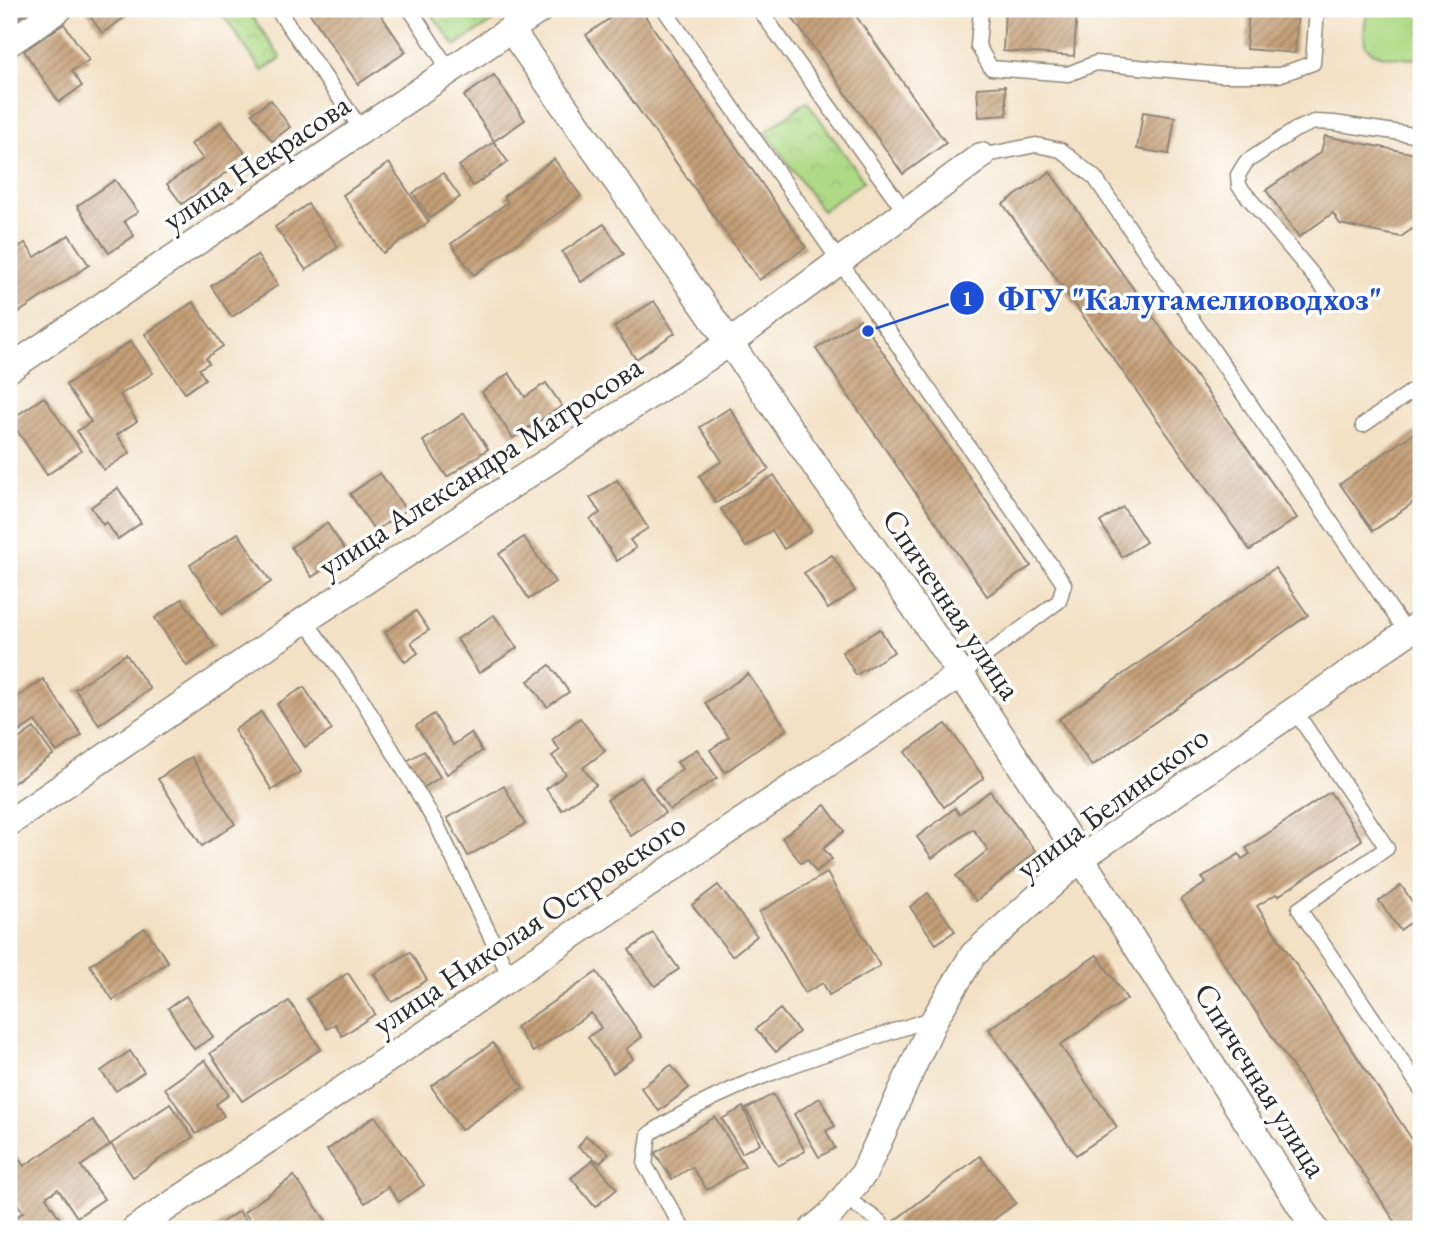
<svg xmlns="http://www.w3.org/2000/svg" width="1430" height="1238" font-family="'EB Garamond',serif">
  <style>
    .park { fill: url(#park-crowns); stroke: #6c8258; stroke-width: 2 }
    .pitch { fill: #aeda86; stroke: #6c8258; stroke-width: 2 }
    .building { fill: url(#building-hatch) }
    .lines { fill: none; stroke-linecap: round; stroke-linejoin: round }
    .service-casing { stroke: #8f8678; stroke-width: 17 }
    .minor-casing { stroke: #8f8678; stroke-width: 29 }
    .service { stroke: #fff; stroke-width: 14 }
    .minor { stroke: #fff; stroke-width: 26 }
    .labels { text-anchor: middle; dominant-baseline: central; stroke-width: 7; stroke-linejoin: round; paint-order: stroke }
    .street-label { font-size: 32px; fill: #2b2b2b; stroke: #fff }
    .leader { fill: none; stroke: #1d4ed8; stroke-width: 2.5 }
    .callout-dot { fill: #1d4ed8; stroke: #fff; stroke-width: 2.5 }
    .mark-label { font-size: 21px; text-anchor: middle; font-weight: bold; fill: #fff }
    .callout-label { font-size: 33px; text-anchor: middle; font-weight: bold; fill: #1d4ed8; stroke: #fff; stroke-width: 7; stroke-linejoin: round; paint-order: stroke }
  </style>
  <defs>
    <pattern id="park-crowns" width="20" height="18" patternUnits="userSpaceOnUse" patternTransform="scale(1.75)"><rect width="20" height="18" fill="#aeda86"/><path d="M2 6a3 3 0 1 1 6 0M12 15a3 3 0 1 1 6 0" fill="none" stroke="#96bb74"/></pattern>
    <pattern id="building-hatch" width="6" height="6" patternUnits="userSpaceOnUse" patternTransform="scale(1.75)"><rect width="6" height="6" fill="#c49f77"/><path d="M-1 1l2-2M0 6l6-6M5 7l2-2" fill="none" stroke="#9f8262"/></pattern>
  </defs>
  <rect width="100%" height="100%" fill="#fff"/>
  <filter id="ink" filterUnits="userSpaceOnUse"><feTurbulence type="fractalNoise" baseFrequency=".0143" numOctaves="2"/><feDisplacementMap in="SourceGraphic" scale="14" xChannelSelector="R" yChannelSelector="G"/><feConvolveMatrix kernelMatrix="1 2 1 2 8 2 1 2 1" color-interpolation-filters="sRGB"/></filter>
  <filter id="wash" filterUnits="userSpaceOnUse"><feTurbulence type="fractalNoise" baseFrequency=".00686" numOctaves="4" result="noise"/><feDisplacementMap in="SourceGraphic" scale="28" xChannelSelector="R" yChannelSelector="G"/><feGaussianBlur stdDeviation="1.57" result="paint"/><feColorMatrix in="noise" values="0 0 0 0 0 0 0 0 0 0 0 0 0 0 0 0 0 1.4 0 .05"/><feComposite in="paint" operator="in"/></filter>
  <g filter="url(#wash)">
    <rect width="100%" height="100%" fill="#f3e1c5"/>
    <g class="park">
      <path d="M219,9H247L281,58L262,71Z"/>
      <path d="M428,9H512L455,46Z"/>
      <path d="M807,101L864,181L822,211L766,132Z"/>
    </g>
    <path class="pitch" d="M1367,9H1421V59C1407,58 1368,59 1365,43C1363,33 1366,19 1367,9Z"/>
    <g id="blocks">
      <g class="building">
        <path d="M9,9H31L9,24Z"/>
        <path d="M85,9H137L102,33Z"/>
        <path d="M307,9H377L406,52L358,84Z"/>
        <path d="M623,9H640L806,247L759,280L586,35Z"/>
        <path d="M786,9H851L946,143L903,174Z"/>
        <path d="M1005,9H1077L1074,56L1003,51Z"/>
        <path d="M1249,9H1298L1295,53L1246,49Z"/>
        <path d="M64,24L89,60L72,71L82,86L59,102L24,51Z"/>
        <path d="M494,75L525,120L494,141L464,96Z"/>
        <path d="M1005,86L1007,115L979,117L977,88Z"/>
        <path d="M271,100L290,127L272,141L252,113Z"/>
        <path d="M1143,112L1175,117L1169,154L1137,149Z"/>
        <path d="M222,122L248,157L182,204L167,184L203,159L191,144Z"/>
        <path d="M1325,136L1421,155V242L1412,229L1401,237L1371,231L1340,224L1333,213L1299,237L1266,190L1321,152Z"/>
        <path d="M494,142L508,162L473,186L459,166Z"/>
        <path d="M554,159L581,196L474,275L451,244L508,202L504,196Z"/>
        <path d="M389,163L429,222L383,253L343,195Z"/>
        <path d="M1050,172L1297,518L1250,550L1003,204Z"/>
        <path d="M443,173L460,197L430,218L413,193Z"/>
        <path d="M115,180L138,212L124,221L134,236L109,253L77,206Z"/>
        <path d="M308,204L338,247L306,270L275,227Z"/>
        <path d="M604,224L624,254L581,282L562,252Z"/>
        <path d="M69,235L89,265L9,319V254L25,243L35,257Z"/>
        <path d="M257,255L278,285L232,317L211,286Z"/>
        <path d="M654,301L675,333L636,359L614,327Z"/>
        <path d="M193,302L223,346L206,358L209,363L199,369L205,379L185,393L145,334Z"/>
        <path d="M860,319L1031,566L987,596L816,349Z"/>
        <path d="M131,341L153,373L120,395L137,421L117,435L130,453L104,470L77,431L91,422L66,385Z"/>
        <path d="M509,373L525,397L546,383L562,406L513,438L482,392Z"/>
        <path d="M44,397L81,451L47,475L10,420Z"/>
        <path d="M730,408L769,469L716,503L699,476L722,461L700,427Z"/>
        <path d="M464,413L488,449L447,477L423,441Z"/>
        <path d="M1421,428V497L1373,531L1340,484Z"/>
        <path d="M380,473L406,510L375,531L350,494Z"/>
        <path d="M774,475L811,531L784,549L772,530L746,547L721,509Z"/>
        <path d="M617,480L648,528L630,540L636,548L617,561L590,519L600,513L590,498Z"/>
        <path d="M118,488L141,523L118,539L106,522L103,525L91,507Z"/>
        <path d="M1123,507L1146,542L1122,557L1100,522Z"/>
        <path d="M327,523L347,553L312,577L291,547Z"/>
        <path d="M238,533L271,582L222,614L190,565Z"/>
        <path d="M524,537L555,582L529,599L499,554Z"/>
        <path d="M832,555L855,591L828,609L804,573Z"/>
        <path d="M1275,568L1308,615L1092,766L1059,719Z"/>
        <path d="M182,599L215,647L187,666L155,618Z"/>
        <path d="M416,611L429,630L411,642L418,653L405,662L385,632Z"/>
        <path d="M494,615L517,648L479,673L457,639Z"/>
        <path d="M880,629L894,652L856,675L842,652Z"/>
        <path d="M126,654L150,689L99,725L75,689Z"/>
        <path d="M550,665L569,692L547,707L528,681Z"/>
        <path d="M748,674L787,729L725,772L710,750L729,737L705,703Z"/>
        <path d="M43,679L82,735L57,752L35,721L13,736L9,730V703Z"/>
        <path d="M304,687L332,730L305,747L277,704Z"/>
        <path d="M261,712L300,772L272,790L234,730Z"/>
        <path d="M434,714L453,745L471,733L482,751L447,774L416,726Z"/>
        <path d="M580,718L605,751L583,768L596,785L562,810L546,789L566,774L552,756L560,750L552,740Z"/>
        <path d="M946,724L984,778L944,807L905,752Z"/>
        <path d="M34,728L53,755L9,786V746Z"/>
        <path d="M697,749L717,778L670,810L655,789L682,769L677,762Z"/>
        <path d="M424,751L440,777L423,788L407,761Z"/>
        <path d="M191,757L235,824L202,846L158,779Z"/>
        <path d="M641,777L665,813L631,836L607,800Z"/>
        <path d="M504,786L525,824L468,856L447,818Z"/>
        <path d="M990,791L1036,852L976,901L956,876L988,850L973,829L932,858L917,837L955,808L959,814Z"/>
        <path d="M1330,792L1362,840L1278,896L1276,894L1257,906L1421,1153V1229H1400L1181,899L1206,883L1202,878L1239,854L1242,859L1250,854L1246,848Z"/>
        <path d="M825,805L844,831L823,848L832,859L816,872L807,859L801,863L782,838Z"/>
        <path d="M827,873L880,966L829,995L823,983L805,993L759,912Z"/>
        <path d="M718,885L757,936L732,956L692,905Z"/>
        <path d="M1401,885L1421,915L1400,930L1379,901Z"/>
        <path d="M928,893L955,931L936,944L910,907Z"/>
        <path d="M145,928L168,962L113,1000L90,965Z"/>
        <path d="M653,933L679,969L655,986L629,950Z"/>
        <path d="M410,952L427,980L392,1002L374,974Z"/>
        <path d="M1097,955L1127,999L1060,1045L1117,1127L1076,1155L989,1029Z"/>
        <path d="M597,972L642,1037L626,1049L633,1059L613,1073L588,1037L601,1028L591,1013L533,1052L516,1027Z"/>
        <path d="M348,973L375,1014L342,1036L335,1024L327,1029L307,999Z"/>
        <path d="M186,996L213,1037L194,1049L168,1008Z"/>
        <path d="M289,1001L321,1049L242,1101L210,1053Z"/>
        <path d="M780,1009L799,1032L776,1052L756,1029Z"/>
        <path d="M493,1043L523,1087L461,1130L431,1086Z"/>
        <path d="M130,1051L144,1072L116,1091L101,1071Z"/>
        <path d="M205,1060L229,1095L216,1104L224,1116L196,1134L165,1088Z"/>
        <path d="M671,1065L689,1088L659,1111L641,1088Z"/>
        <path d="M773,1094L805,1151L778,1166L746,1109Z"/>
        <path d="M820,1098L835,1126L826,1131L835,1148L819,1157L794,1114Z"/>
        <path d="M170,1104L193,1137L133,1177L111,1144Z"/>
        <path d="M743,1107L760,1143L742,1153L722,1119Z"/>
        <path d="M375,1116L424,1185L399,1202L388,1187L365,1203L327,1150Z"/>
        <path d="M715,1117L745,1166L707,1190L692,1167L672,1179L655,1153Z"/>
        <path d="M93,1120L110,1145L81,1166L104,1199L77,1217L58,1189L46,1197L64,1225L58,1229H26L17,1217L23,1212L9,1191V1162L17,1156L24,1166Z"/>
        <path d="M586,1136L609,1153L600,1163L578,1147Z"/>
        <path d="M980,1156L1016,1203L981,1229H901L894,1221Z"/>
        <path d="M593,1160L617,1189L595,1207L571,1178Z"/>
        <path d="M294,1176L332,1229H256L244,1212Z"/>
        <path d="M239,1211L252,1229H212Z"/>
      </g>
    </g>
  </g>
  <g filter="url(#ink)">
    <use href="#blocks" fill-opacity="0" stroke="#8f8678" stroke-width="2"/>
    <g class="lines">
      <defs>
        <g id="service">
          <path d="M277,9L362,130"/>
          <path d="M410,9L450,71"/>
          <path d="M664,9L1064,584L1059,601L961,674"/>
          <path d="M759,9L906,213"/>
          <path d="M981,9L978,46L991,68L1068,74L1096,63L1222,75H1279L1313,63L1317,9"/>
          <path d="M981,156L1036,145L1061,150L1095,178L1407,633"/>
          <path d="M1336,303L1239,186L1238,175L1246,162L1295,130L1314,122L1334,123L1421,136"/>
          <path d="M1363,425L1421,385"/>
          <path d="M305,620L363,701L437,825L510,977"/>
          <path d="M1295,711L1387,848L1299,909L1421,1089"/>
          <path d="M844,1197L879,1221L885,1229"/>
          <path d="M683,1229L645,1165L649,1134C735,1078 837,1050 934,1018"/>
        </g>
        <g id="minor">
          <path d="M511,30L961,674L1081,858L1315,1229"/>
          <path d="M9,43L59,9"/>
          <path d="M9,369L541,9"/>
          <path d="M9,823L305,620L731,342L981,156"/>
          <path d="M135,1229L961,674"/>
          <path d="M813,1229L830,1215L864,1173L935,1018L973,955L1081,858L1421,623"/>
        </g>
      </defs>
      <use href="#service" class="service-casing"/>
      <use href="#minor" class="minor-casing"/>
      <use href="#service" class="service"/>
      <use href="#minor" class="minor"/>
    </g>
  </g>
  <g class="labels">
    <g class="street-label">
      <text transform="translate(256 162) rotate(-34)">улица Некрасова</text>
      <text transform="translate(480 466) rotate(-33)">улица Александра Матросова</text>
      <text transform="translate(952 604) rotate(56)">Спичечная улица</text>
      <text transform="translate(1112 802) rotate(-37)">улица Белинского</text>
      <text transform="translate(529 924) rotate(-34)">улица Николая Островского</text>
      <text transform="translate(1261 1080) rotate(58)">Спичечная улица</text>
    </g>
  </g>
  <path class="leader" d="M868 331L967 298"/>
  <g class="callout-dot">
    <circle cx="868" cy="331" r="7"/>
    <circle cx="967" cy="298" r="18"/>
  </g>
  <g class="mark-label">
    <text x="967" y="306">1</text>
  </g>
  <g class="callout-label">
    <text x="1190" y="310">ФГУ "Калугамелиоводхоз"</text>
  </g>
  <rect width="1430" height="1238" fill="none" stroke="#fff" stroke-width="35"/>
</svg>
